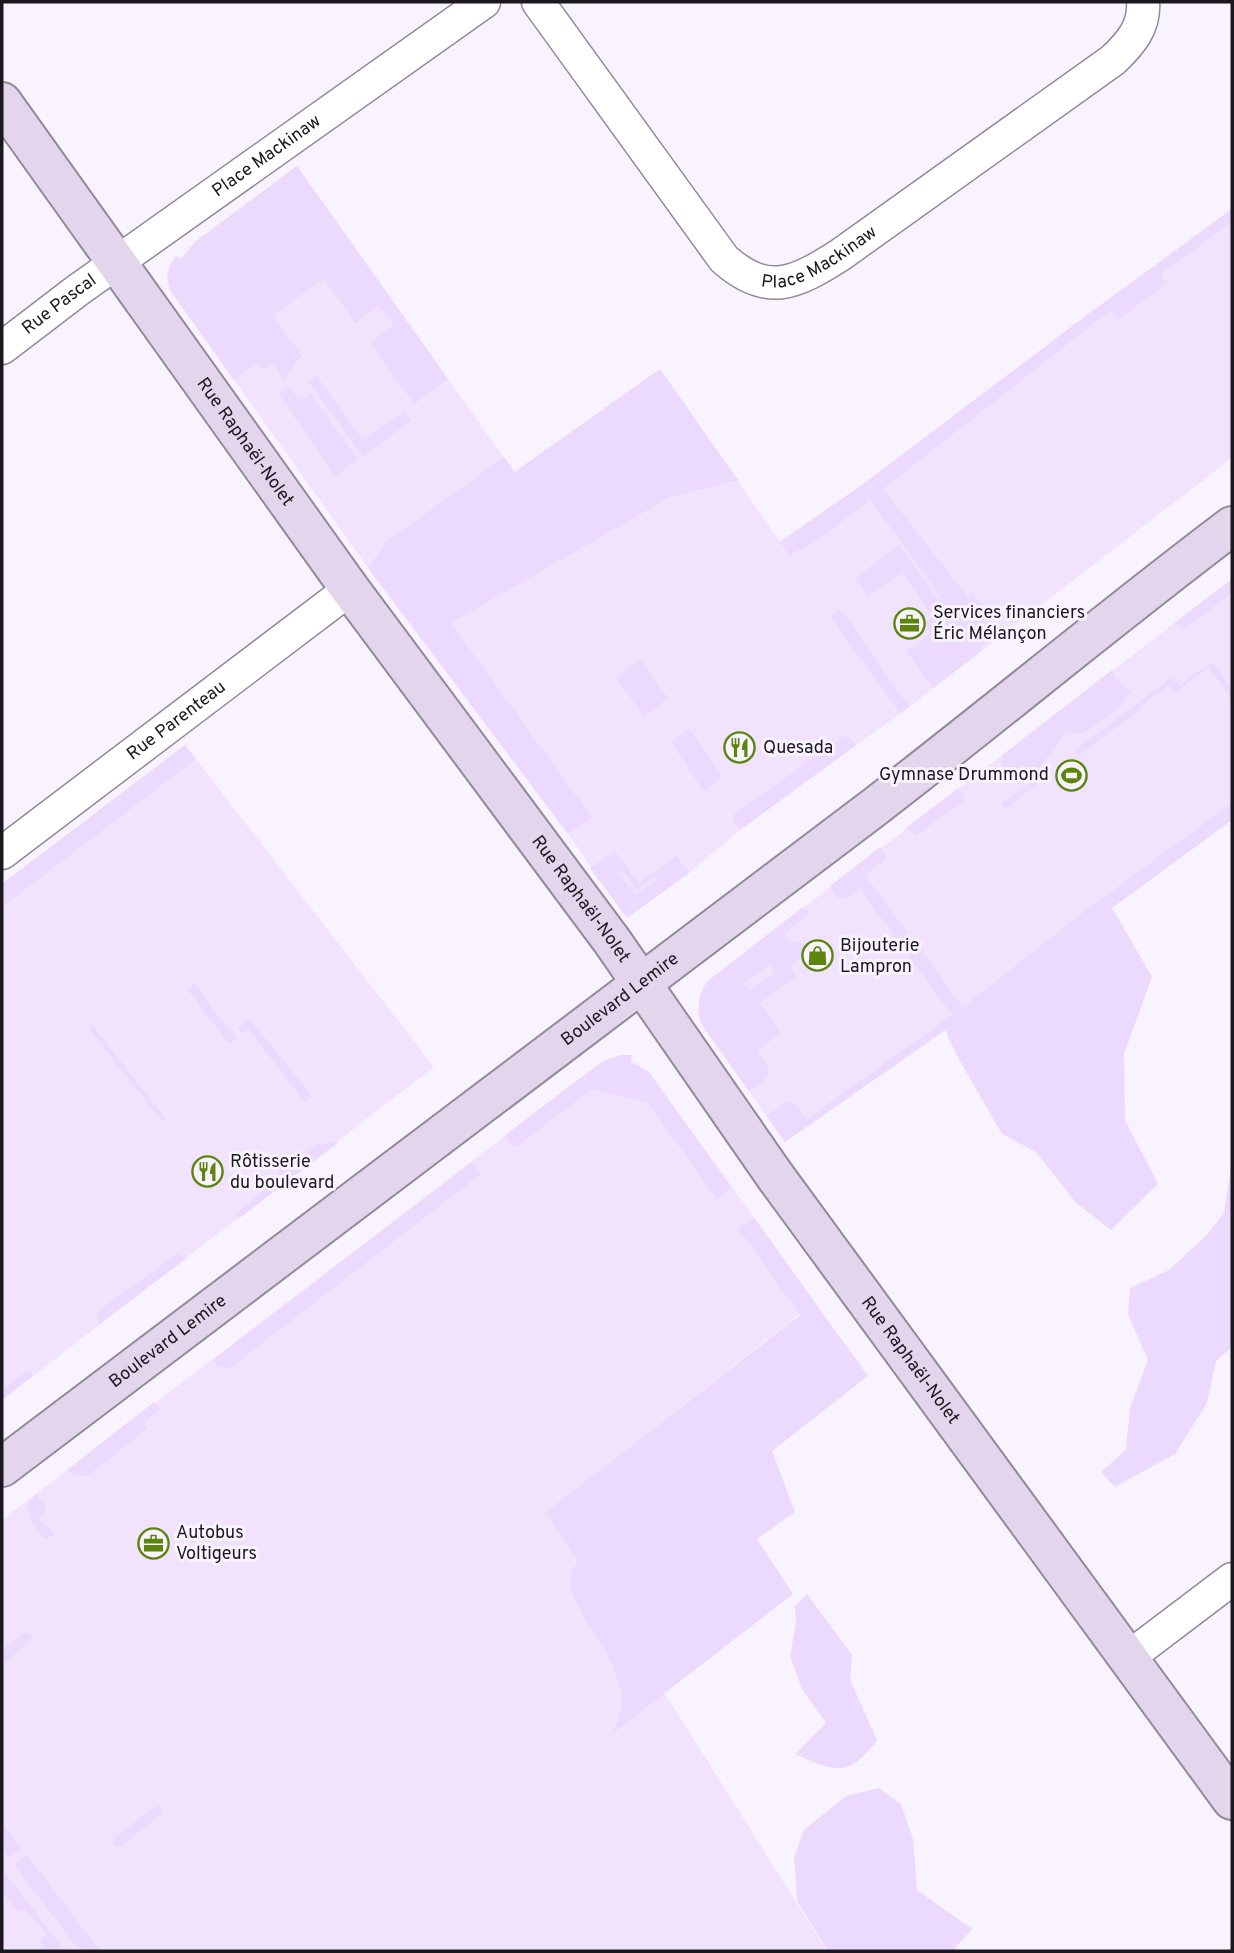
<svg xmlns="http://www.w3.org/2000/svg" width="1234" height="1953" font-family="Overpass,sans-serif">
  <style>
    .built { fill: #f1e3fe }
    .green { fill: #ecd9fe; fill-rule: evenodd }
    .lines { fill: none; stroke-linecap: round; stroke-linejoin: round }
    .street-casing { stroke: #92899b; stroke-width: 35 }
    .secondary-casing { stroke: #92899b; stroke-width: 42 }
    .street { stroke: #fff; stroke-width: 32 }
    .secondary { stroke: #e2d5ec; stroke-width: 38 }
    .labels { text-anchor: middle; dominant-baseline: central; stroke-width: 6; stroke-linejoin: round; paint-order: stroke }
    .street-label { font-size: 18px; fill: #1c181f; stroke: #f9f3ff }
    .poi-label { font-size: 18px; fill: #1c181f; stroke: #f9f3ff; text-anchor: start }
  </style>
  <rect width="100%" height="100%" fill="#f9f3ff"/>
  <g class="built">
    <path d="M297,166L514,472L660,369L780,542L866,482L1083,318L1232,209V458L909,707L740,830L689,873L627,918L568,834L368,568L170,290L167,277L169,266L176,256L181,259L195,242Z"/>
    <path d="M1232,579V820L946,1030L785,1142L702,1025L698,1014L699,1000L702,989L709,980Z"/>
    <path d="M185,745L434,1067L2,1400V884Z"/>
    <path d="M622,1055H632L631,1062L648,1071L654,1079L815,1302L547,1512L664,1692L827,1951H2V1520L603,1061Z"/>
  </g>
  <g class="green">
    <path d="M297,166L448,379L414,404L370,343L394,324L379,306L355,323L324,279L273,315L302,356C292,363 292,371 284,379L272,364L262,370L257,363L234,380L170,290C167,276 167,268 176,256L181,259L195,242Z"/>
    <path d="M1232,209V222L1161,274L1167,283L1118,320L1111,310L883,489L968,597L973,593L1000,632L981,646L983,650L933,688L907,652L931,633L924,623L933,617L902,572L867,597L855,578L899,545L938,599L941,597L869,498L865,500L867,503L810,545L789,555L780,542L866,482L1083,318Z"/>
    <path d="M660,369L738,480L670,497L451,623L592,818L568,834L368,568L385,543L504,457L515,472Z"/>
    <path d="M316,375L363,440L405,411L411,421L363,456L308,381Z"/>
    <path d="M289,386L296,396L304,399L311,395L358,459L335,477L278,393Z"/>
    <path d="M1232,579V593L1184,629L1173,624Z"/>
    <path d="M841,609L909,707L900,713L830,617Z"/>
    <path d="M641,660L668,698L644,717L616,677Z"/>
    <path d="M1212,662L1232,689V699L1209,667L1174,693L1169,685L1138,708L1139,711L1078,755L1074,751L1172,677L1180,685Z"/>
    <path d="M1112,670L1115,677L1131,693L1126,696L1122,705L1084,733H1066L1039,768L1017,784L1002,763L1001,756Z"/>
    <path d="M689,729L722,776L704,792L671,742Z"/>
    <path d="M843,737H849L856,745L740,830L733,821L734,814Z"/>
    <path d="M185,745L196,759L2,907V884Z"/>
    <path d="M1051,768V771L1006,810L1001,804Z"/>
    <path d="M957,789L963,794L964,800L917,835L906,828Z"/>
    <path d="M1232,803V820L1112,908L1152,977L1124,1054L1125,1120L1158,1184L1111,1230L1076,1203L1036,1152L1002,1134L956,1054L945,1030L785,1142L766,1116L788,1101L794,1103L807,1119L952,1015L860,889L846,899L838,898L830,886L880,847L886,856L884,861L865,875L963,1007L1085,911Z"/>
    <path d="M615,851L638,883L676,856L689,873L627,918L590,868ZM624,871L636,889L655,876L658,879L635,895L619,874Z"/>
    <path d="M803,907L810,913L784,934L791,943L796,941L805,946L809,952L790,965L797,976L760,1003L781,1033L757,1051L769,1069L767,1078L749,1091L702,1025C696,1008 698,994 709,980ZM769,965L775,972L749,991L744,983Z"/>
    <path d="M195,983L229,1031H232L237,1038L229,1044L187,989Z"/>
    <path d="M250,1019L312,1096L305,1102L248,1029L242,1034L238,1027Z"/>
    <path d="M93,1026L166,1119L163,1122L89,1029Z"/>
    <path d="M622,1055H632L631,1062L648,1071L731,1187L717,1199L647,1102L592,1089L515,1148L505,1135L603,1061Z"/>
    <path d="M339,1142L241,1217L237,1218V1214C249,1201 284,1178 281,1160L289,1153H301L317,1145Z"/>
    <path d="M472,1162L481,1174L230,1368L218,1367L213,1360Z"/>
    <path d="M1232,1162V1347L1216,1361L1207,1403L1175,1454L1115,1487L1101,1472L1126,1450L1130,1408L1148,1360L1128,1314L1130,1288L1169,1270L1206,1236L1224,1213Z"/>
    <path d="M754,1218L868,1376L772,1451L795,1512L757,1539L793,1594L613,1733L622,1707V1693L610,1659L585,1619L570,1589L572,1571L578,1560L546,1512L800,1315L738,1228Z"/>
    <path d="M177,1254L187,1258L99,1324L97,1315L101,1309Z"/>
    <path d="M28,1370L33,1376L2,1400V1390Z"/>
    <path d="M154,1402L160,1409L144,1422L148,1428L91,1473L85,1476L73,1475L67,1470Z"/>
    <path d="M37,1494L47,1508L40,1519L54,1534L45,1540C36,1528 27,1518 28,1502Z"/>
    <path d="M807,1594L852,1655L850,1680L877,1740C849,1778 835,1772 795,1754L826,1723L802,1689L790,1656L796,1622L795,1606Z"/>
    <path d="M28,1632L33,1637L30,1641L2,1665V1650L24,1633Z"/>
    <path d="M879,1788L901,1804L913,1839L917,1890L972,1929L955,1948L958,1951H828L797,1901L794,1857L804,1830L846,1796Z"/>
    <path d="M157,1805L162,1807V1814L121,1846L114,1845V1838Z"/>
    <path d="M2,1823L21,1848L9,1858L2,1849Z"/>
    <path d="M27,1855L100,1951H80L14,1865Z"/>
    <path d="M2,1869L65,1951H48L40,1941L47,1935L25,1908L19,1913L2,1891Z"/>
  </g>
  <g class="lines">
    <defs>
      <g id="street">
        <path id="s1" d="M538,2L724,259C768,298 796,283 840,255L1113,60C1130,44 1145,27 1143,2"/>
        <path id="s2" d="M2,348L78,290L484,2"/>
        <path id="s3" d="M2,853L350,589"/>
        <path d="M1129,1657L1232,1579"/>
      </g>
      <g id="secondary">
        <path id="s4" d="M2,102L350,589L612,941L775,1176L1232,1800"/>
        <path id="s5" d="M2,1467L872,809C993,716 1110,618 1232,526"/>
      </g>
    </defs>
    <use href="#street" class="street-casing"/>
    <use href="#secondary" class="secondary-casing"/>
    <use href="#street" class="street"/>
    <use href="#secondary" class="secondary"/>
  </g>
  <defs>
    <symbol id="office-ring" viewBox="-11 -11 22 22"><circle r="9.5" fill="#f9f3ff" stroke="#5c850d" stroke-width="1.5"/><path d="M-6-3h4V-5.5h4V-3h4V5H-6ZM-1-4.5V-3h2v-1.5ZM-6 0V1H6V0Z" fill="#5c850d"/></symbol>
    <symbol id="restaurant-ring" viewBox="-11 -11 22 22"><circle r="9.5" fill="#f9f3ff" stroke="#5c850d" stroke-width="1.5"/><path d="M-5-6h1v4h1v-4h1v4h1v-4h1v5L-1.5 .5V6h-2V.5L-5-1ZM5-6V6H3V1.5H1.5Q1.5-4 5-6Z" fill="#5c850d"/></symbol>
    <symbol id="stadium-ring" viewBox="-11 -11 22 22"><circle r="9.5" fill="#f9f3ff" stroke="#5c850d" stroke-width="1.5"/><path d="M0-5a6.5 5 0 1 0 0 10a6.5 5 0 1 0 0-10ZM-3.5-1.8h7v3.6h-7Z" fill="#5c850d"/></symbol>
    <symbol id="shop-ring" viewBox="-11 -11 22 22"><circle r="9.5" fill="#f9f3ff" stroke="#5c850d" stroke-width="1.5"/><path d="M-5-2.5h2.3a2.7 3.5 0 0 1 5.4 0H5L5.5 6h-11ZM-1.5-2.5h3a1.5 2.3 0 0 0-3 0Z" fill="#5c850d"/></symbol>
  </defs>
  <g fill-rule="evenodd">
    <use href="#office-ring" x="892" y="606" width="35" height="35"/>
    <use href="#restaurant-ring" x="722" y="730" width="35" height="35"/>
    <use href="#stadium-ring" x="1054" y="758" width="35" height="35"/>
    <use href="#shop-ring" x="800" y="938" width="35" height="35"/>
    <use href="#restaurant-ring" x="190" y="1154" width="35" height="35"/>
    <use href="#office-ring" x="136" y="1526" width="35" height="35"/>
  </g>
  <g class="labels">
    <g class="street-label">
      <text stroke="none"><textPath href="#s2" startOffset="327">Place Mackinaw</textPath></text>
      <text stroke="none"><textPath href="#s1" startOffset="425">Place Mackinaw</textPath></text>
      <text stroke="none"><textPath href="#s2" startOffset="72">Rue Pascal</textPath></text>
      <text stroke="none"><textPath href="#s4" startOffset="418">Rue Raphaël-Nolet</textPath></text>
      <text stroke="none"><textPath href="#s3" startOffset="219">Rue Parenteau</textPath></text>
      <text stroke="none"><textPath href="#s4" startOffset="985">Rue Raphaël-Nolet</textPath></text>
      <text stroke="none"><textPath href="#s5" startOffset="775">Boulevard Lemire</textPath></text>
      <text stroke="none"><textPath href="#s5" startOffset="208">Boulevard Lemire</textPath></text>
      <text stroke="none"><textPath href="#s4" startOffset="1552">Rue Raphaël-Nolet</textPath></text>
    </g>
    <g class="poi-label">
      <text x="933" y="613">Services financiers<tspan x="933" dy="21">Éric Mélançon</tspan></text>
      <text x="763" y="748">Quesada</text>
      <text x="1049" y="775" text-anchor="end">Gymnase Drummond</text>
      <text x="840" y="946">Bijouterie<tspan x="840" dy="21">Lampron</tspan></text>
      <text x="230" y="1162">Rôtisserie<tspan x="230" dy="21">du boulevard</tspan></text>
      <text x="176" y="1533">Autobus<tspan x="176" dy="21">Voltigeurs</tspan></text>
    </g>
  </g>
  <rect width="1234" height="1953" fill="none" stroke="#1c181f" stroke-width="7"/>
</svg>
